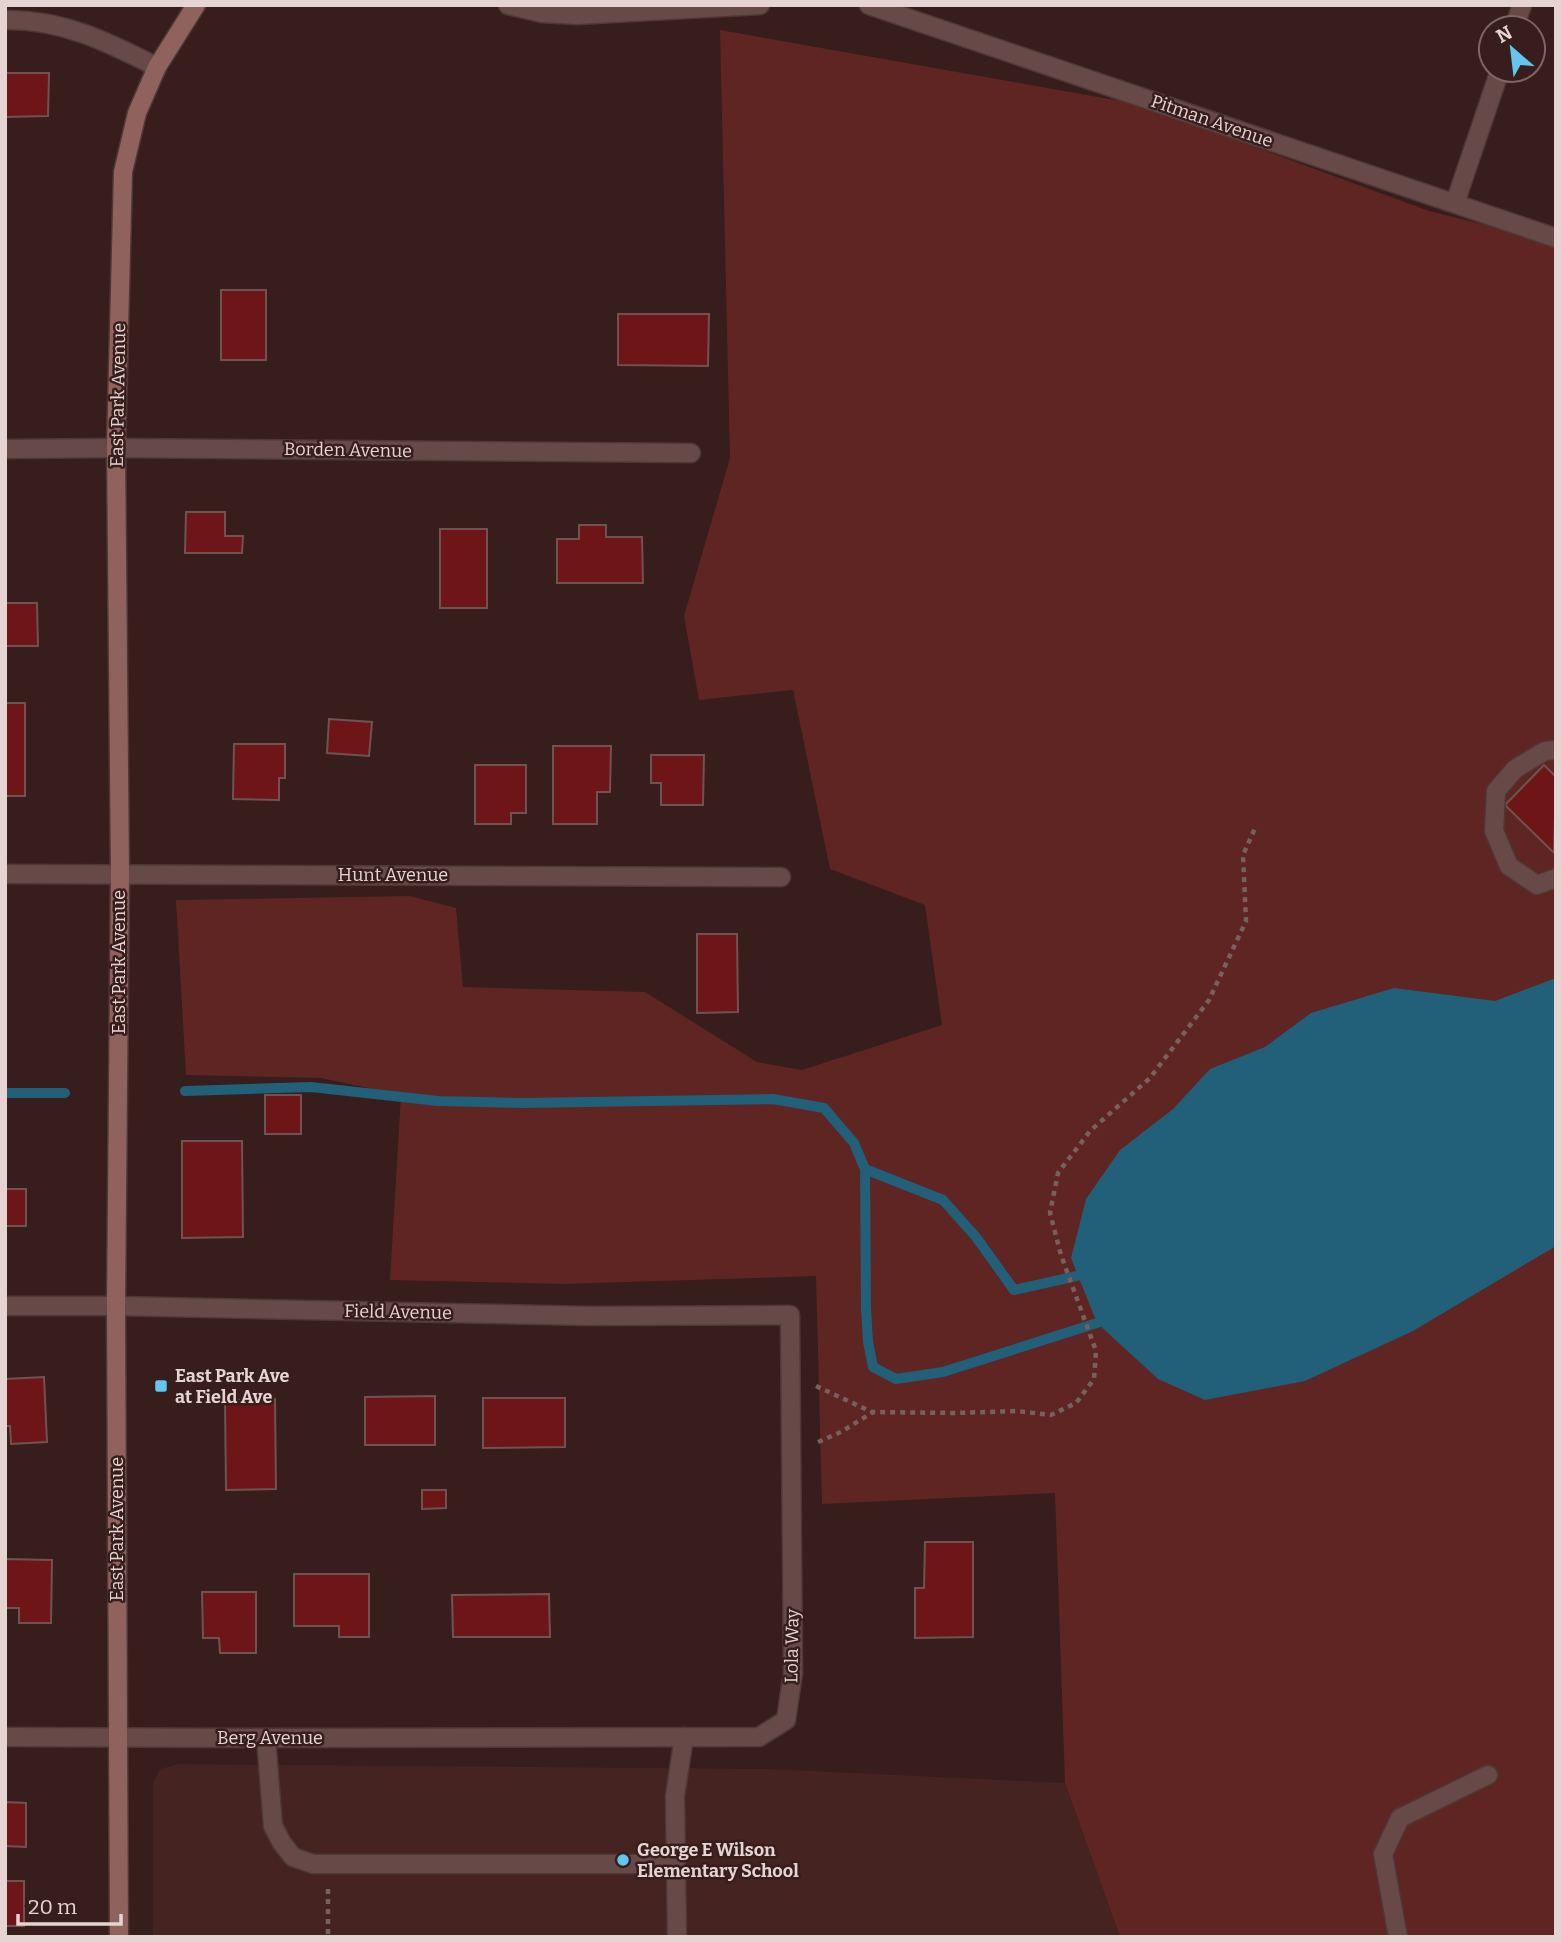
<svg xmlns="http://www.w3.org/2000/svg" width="1561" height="1942" font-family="Bitter,serif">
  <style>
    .built { fill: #442321 }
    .green { fill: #5f2522 }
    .water { fill: #225f78 }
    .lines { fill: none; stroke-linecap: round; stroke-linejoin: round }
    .stream { stroke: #225f78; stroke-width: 10 }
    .building { fill: #6e1518; stroke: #705350; stroke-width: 2 }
    .lane-casing { stroke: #4d3837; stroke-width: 21 }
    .street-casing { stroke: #4d3837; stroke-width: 21 }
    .secondary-casing { stroke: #4d3837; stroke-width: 21 }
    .path { stroke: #77605e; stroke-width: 4.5; stroke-dasharray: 5 5; stroke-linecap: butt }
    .lane { stroke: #674a47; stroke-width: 18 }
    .street { stroke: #674a47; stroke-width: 18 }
    .secondary { stroke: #8f625e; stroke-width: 18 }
    .poi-dot { fill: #65c5ee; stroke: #371d1b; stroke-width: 2.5 }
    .labels { text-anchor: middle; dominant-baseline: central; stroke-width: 5; stroke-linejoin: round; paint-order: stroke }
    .street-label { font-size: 18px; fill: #e6d4d2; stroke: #371d1b }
    .poi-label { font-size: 18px; font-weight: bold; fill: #e6d4d2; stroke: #371d1b; text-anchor: start }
  </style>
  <rect width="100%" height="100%" fill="#371d1b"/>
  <path class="built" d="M178,1764L770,1769L1065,1783L1120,1937H153V1784L160,1769Z"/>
  <path class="green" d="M720,30L1138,104L1429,211L1556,242V1937H1120L1065,1783L1055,1493L822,1504L816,1276L564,1284L390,1280L401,1095L321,1078L186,1075L176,900L410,896L456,908L463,987L645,992L757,1062L802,1070L942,1025L925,905L830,869L793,690L699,700L684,616L730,458Z"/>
  <path class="water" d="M1556,978V1246L1413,1331L1305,1381L1205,1400L1158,1379L1097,1323L1071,1258L1086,1199L1120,1150L1173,1109L1210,1069L1265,1047L1311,1013L1394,988L1495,1001Z"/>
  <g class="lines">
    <g class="stream">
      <path d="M185,1091L311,1087L438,1101L524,1103L773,1099L824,1108L854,1143L865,1169L866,1308L868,1342L873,1367L896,1379L943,1372L1097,1323L1110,1317"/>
      <path d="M5,1093H65"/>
      <path d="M865,1169L943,1200L976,1237L1014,1290L1090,1273"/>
    </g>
  </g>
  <g class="building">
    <path d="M5,73H49L48,116L5,117Z"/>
    <rect x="221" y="290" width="45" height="70"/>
    <path d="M618,314H709L708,366L618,365Z"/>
    <path d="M186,512H225V536H243L242,553H185Z"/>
    <path d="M579,525H606V537H642L643,583H557V539H579Z"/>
    <rect x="440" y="529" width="47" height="79"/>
    <path d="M5,603H37L38,646H5Z"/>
    <rect x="5" y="703" width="20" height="93"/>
    <path d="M329,719L372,722L369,756L327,753Z"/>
    <path d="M234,744H285V778H279V800L233,799Z"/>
    <path d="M553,746H611L610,792H597V824H553Z"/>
    <path d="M651,755H704L703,805H661V783H651Z"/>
    <path d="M475,765H526V813H511V824H475Z"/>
    <path d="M1544,765L1556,777L1554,853L1505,805Z"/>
    <path d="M697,934H737L738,1012L697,1013Z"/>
    <rect x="265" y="1095" width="36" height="39"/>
    <path d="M182,1141H242L243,1237L182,1238Z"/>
    <rect x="5" y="1189" width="21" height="37"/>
    <path d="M44,1377L47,1442L11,1444L10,1426H5V1379Z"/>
    <path d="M435,1396V1445H365V1397Z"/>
    <path d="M483,1398H565V1447L483,1448Z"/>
    <path d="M275,1399L276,1489L226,1490L225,1400Z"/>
    <path d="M422,1490H446V1508L422,1509Z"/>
    <path d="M925,1542H973V1637L915,1638V1588H924Z"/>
    <path d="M5,1559L52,1560L51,1623H19V1608H5Z"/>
    <path d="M294,1574H369V1637H339V1626H294Z"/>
    <path d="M202,1592H256V1653H220L219,1638H203Z"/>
    <path d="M549,1594L550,1637H453L452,1595Z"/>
    <path d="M5,1802L26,1803V1847L5,1846Z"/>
    <rect x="5" y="1881" width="19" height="45"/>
  </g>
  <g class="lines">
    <defs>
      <g id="lane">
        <path d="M1514,28L1522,5"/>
        <path d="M1455,203L1500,70"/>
        <path d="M1556,750L1545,751L1515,769L1496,791L1494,831L1509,866L1537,885L1556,878"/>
        <path d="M266,1738L273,1826L282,1843L293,1857L313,1864H675"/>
        <path d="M677,1937L675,1796L684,1737"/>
        <path d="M1398,1937L1383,1854L1400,1818L1488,1775"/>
      </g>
      <g id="street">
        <path d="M508,5L542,13L577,15L760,5"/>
        <path d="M869,5L1556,238"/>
        <path d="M5,20C62,19 108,42 157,67"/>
        <path d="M5,449L116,448L691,453"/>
        <path d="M5,874L781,877"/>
        <path d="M5,1306H116L591,1316L790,1315L793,1673L786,1720L759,1737L266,1738L5,1737"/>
      </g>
      <path id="secondary" d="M119,1937L116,1306L120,873L116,448L123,172L137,113L157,67L196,5"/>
    </defs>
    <use href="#lane" class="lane-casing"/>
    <use href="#street" class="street-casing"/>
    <use href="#secondary" class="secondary-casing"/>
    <g class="path">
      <path d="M816,1386L872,1412"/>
      <path d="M818,1442L841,1432L873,1412L956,1413L1017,1411L1051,1415L1076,1403L1094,1379L1096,1351L1061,1255L1050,1213L1058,1173L1090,1131L1150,1078L1209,1000L1246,921L1243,855L1256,826"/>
      <path d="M328,1889V1937"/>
    </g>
    <use href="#lane" class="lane"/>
    <use href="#street" class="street"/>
    <use href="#secondary" class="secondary"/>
  </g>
  <g class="poi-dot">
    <rect x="154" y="1379" width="14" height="14" rx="3.5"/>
    <circle cx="623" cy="1860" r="7"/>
  </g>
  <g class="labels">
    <g class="street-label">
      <text transform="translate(1212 121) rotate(19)">Pitman Avenue</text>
      <text transform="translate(118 395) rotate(-89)">East Park Avenue</text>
      <text transform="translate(348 450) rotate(1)">Borden Avenue</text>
      <text x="393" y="875">Hunt Avenue</text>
      <text transform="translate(119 962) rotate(-90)">East Park Avenue</text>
      <text transform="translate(398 1312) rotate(1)">Field Avenue</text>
      <text transform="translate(117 1529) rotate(-90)">East Park Avenue</text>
      <text transform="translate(792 1646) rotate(-89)">Lola Way</text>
      <text x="270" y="1738">Berg Avenue</text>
    </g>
    <g class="poi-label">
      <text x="175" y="1376">East Park Ave<tspan x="175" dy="21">at Field Ave</tspan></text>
      <text x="637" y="1850">George E Wilson<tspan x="637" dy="21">Elementary School</tspan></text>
    </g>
  </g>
  <rect width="1561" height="1942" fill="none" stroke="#e6d4d2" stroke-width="14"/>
  <g transform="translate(1512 49) rotate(332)"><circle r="33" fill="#371d1b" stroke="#7d6664" stroke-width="2"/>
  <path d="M0-5L12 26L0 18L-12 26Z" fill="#65c5ee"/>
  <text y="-10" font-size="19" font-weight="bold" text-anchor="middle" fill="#e6d4d2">N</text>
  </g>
  <path d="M18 1914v10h103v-10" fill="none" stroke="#e6d4d2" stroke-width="3.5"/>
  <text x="28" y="1914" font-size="21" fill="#e6d4d2" stroke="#371d1b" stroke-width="5" paint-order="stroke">20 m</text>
</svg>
